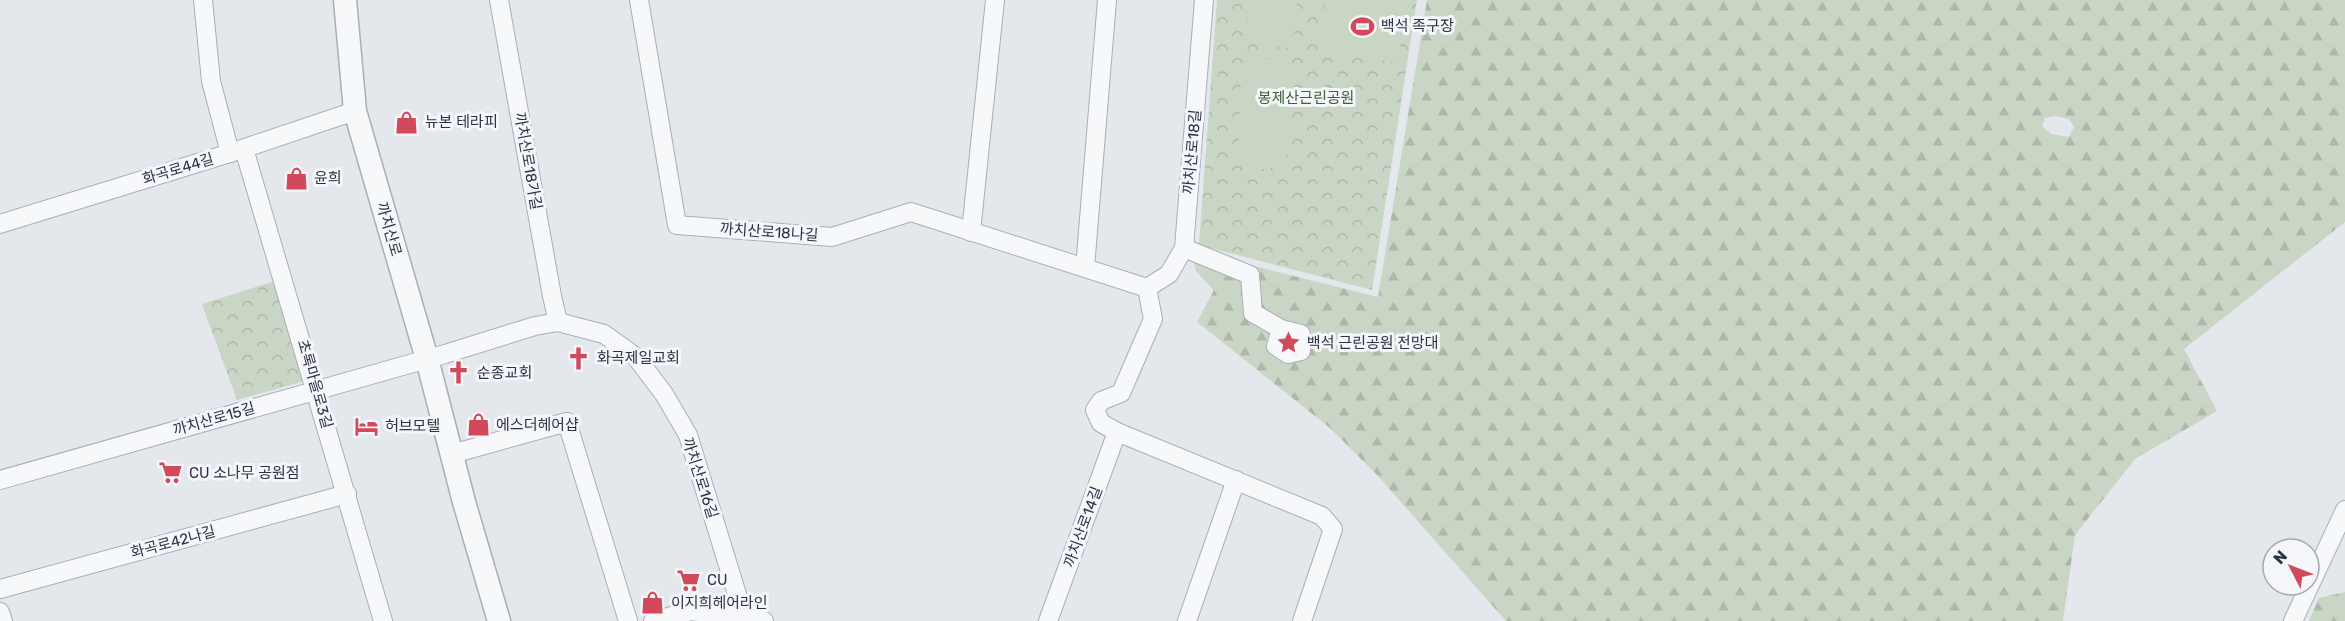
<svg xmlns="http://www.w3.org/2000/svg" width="2345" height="621" font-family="Rubik,'Noto Sans KR',sans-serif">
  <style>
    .forest { fill: url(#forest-firs); fill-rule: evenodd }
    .park { fill: url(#park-crowns) }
    .pitch { fill: #c9d6c5 }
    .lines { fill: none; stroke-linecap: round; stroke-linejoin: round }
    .minor-casing { stroke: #a9aeb7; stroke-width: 20 }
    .tertiary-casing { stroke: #a9aeb7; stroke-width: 25 }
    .minor { stroke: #f7f8fa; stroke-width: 18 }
    .tertiary { stroke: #f7f8fa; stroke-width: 22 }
    .labels { text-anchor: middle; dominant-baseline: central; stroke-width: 6; stroke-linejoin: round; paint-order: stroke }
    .poi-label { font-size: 15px; fill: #2b3445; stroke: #f4f6f9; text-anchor: start }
    .park-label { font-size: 15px; fill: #3f6138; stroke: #f4f6f9 }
    .street-label { font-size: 15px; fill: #2b3445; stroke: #f4f6f9 }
  </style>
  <defs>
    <pattern id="forest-firs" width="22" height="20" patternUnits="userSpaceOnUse" patternTransform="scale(1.5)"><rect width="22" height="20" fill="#c9d6c5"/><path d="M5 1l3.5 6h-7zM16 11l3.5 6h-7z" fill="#adb8ab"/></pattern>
    <pattern id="park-crowns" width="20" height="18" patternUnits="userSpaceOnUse" patternTransform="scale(1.5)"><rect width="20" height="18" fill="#c9d6c5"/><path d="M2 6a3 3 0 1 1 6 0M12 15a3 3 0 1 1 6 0" fill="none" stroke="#adb8ab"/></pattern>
  </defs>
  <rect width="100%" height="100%" fill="#e4e7ec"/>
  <g class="forest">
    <path d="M1427,0H2345V222L2184,349L2217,411L2135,459L2075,535L2063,621H1506L1377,475L1330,428L1197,322L1214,290L1196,271L1194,262L1202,253L1378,297ZM2055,116L2069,119L2074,127L2069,137L2051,134L2042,126L2045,118Z"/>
    <path d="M2345,592V621H2309L2319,598Z"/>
  </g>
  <g class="park">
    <path d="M1217,0H1417L1372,290L1199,245Z"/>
    <path d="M275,281L304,381L237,400L202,304Z"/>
  </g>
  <g class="pitch">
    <path d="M1250,0H1297L1292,48L1246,43Z"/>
    <path d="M1326,0H1408L1397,62L1319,52Z"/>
    <path d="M1270,58L1281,60L1291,67L1292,75L1287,153L1283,164C1265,172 1253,170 1238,159L1241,78C1246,64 1256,60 1270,58Z"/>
  </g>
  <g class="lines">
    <defs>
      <g id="minor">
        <path d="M203,0L211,81L230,153"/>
        <path d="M499,0L552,296L558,322"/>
        <path d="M639,0L677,225L832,237L911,212L1147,288"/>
        <path d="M244,149L383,621"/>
        <path d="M0,224L230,153L355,111"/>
        <path d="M971,232L995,0"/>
        <path d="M1184,248L1250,275L1253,313L1281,329L1276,346L1288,354L1301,351V334L1281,329"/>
        <path d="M1085,268L1107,0"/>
        <path d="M1147,288L1153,319L1121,393L1101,401L1095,410L1101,423L1117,432L1322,516L1333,529L1302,621"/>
        <path d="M1147,288L1169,274L1184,248L1204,0"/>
        <path d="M452,454L567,422L628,621"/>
        <path d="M0,480L445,354L535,326L558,322L604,334L636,357L664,394L688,435L744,617"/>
        <path d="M0,589L347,494"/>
        <path d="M0,612L3,621"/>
        <path d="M653,621L691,611L764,621"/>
        <path d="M1048,621L1117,432"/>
        <path d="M1187,621L1236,480"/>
        <path d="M2293,621L2345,510"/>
      </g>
      <path id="tertiary" d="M345,0L355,111L427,359L464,502L499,621"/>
    </defs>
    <use href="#minor" class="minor-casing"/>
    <use href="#tertiary" class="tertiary-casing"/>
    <use href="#minor" class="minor"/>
    <use href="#tertiary" class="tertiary"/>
  </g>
  <defs>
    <symbol id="stadium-bare" viewBox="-9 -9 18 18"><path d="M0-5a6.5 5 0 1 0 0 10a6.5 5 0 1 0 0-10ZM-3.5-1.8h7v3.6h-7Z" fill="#d1495b" stroke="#f4f6f9" stroke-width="2.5" paint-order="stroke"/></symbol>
    <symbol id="shop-bare" viewBox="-9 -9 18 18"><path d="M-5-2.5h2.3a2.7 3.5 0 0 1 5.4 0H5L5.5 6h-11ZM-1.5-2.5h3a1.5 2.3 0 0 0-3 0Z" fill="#d1495b" stroke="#f4f6f9" stroke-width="2.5" paint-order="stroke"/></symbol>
    <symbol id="sight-bare" viewBox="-9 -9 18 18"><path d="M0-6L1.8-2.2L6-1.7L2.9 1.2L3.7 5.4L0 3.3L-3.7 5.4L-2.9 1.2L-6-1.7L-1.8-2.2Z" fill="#d1495b" stroke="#f4f6f9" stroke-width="2.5" paint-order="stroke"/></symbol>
    <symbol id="church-bare" viewBox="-9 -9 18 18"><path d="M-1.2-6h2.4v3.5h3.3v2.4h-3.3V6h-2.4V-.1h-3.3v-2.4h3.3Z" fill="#d1495b" stroke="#f4f6f9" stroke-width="2.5" paint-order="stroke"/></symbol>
    <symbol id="hotel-bare" viewBox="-9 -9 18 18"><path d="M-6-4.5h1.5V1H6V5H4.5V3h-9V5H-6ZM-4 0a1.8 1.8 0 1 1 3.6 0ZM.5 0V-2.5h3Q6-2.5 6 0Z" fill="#d1495b" stroke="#f4f6f9" stroke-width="2.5" paint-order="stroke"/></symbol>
    <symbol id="supermarket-bare" viewBox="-9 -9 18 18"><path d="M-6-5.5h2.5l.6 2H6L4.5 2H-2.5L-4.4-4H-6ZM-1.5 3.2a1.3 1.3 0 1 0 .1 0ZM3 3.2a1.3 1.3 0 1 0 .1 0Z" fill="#d1495b" stroke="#f4f6f9" stroke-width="2.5" paint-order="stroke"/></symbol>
  </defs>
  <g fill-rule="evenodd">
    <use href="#stadium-bare" x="1346" y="10" width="33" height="33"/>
    <use href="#shop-bare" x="390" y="106" width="33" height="33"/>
    <use href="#shop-bare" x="280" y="162" width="33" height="33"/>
    <use href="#sight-bare" x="1272" y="326" width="33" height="33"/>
    <use href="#church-bare" x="562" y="342" width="33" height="33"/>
    <use href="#church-bare" x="442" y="356" width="33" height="33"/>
    <use href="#shop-bare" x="462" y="408" width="33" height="33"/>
    <use href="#hotel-bare" x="350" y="410" width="33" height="33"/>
    <use href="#supermarket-bare" x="154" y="456" width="33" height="33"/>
    <use href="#supermarket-bare" x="672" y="564" width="33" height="33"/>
    <use href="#shop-bare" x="636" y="586" width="33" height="33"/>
  </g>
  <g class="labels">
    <g class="poi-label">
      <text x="1381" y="26">백석 족구장</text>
      <text x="425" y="122">뉴본 테라피</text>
      <text x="314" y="178">윤희</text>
      <text x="1307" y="343">백석 근린공원 전망대</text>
      <text x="597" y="358">화곡제일교회</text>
      <text x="477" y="373">순종교회</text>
      <text x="496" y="425">에스더헤어샵</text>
      <text x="385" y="426">허브모텔</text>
      <text x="189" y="473">CU 소나무 공원점</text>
      <text x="707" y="580">CU</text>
      <text x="671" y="603">이지희헤어라인</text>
    </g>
    <g class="park-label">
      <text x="1306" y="98">봉제산근린공원</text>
    </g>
    <g class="street-label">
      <text transform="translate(1192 152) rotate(-85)">까치산로18길</text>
      <text transform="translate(528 161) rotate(80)">까치산로18가길</text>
      <text transform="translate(178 169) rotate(-17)">화곡로44길</text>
      <text transform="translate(389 229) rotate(74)">까치산로</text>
      <text transform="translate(769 232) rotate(4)">까치산로18나길</text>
      <text transform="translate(315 384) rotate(74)">초록마을로3길</text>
      <text transform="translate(214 419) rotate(-16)">까치산로15길</text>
      <text transform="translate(700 478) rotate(72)">까치산로16길</text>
      <text transform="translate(1083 527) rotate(-70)">까치산로14길</text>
      <text transform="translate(173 542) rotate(-15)">화곡로42나길</text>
    </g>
  </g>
  <g transform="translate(2291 567) rotate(312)"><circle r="28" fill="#f4f6f9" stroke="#a4a8b1" stroke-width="1.5"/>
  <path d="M0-4.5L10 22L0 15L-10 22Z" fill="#d1495b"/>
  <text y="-9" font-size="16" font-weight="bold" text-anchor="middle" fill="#2b3445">N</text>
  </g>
</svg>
